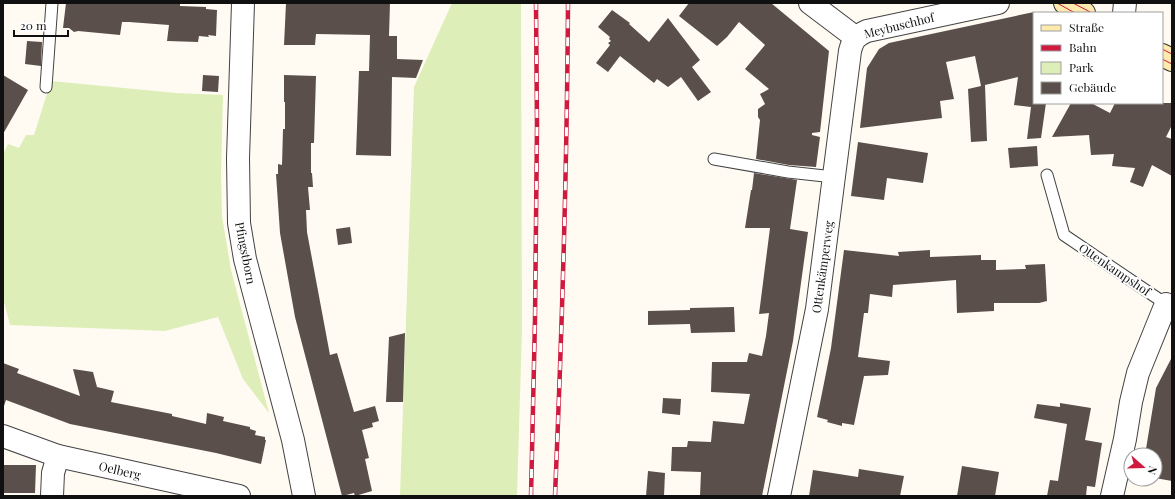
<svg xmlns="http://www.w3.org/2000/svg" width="1175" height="499" font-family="'Playfair Display',serif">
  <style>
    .green { fill: #ddeeb8 }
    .building { fill: #5a4f4b }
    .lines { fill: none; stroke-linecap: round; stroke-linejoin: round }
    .lane-casing { stroke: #434343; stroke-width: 13 }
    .street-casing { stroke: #434343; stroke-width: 24 }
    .secondary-casing { stroke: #323232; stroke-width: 24 }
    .lane { stroke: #fff; stroke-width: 11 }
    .street { stroke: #fff; stroke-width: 22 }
    .secondary { stroke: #ffeaae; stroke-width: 22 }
    .tram { stroke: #cf193e; stroke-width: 1 }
    .rail-casing { stroke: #cf193e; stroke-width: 4.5 }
    .rail { stroke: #fff; stroke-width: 3; stroke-dasharray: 9; stroke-linecap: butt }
    .labels { text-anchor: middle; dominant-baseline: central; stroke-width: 4; stroke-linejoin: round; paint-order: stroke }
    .street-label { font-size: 12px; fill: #101010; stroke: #fff }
  </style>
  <rect width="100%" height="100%" fill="#fffbf3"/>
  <g class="green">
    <path d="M452,3H521L522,329L517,496H400L414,87Z"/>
    <path d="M51,81L176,93L223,95L221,175L222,216L231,270L269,413L243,379L218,317L165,331L10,325L3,298V154L8,144L19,148L26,135H34Z"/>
  </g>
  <g class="building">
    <path d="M66,3H180V6L206,7V9L217,10L216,36L208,35L209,37L199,36L198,42L167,41L169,25L129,22H122L120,35L78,31L74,32L69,28H63Z"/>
    <path d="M286,3H390L389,36H397V59L423,60L416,78L392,77L391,156L356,155L359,71H369L370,35L316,34L315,45H284Z"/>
    <path d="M689,3H771L829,51L820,132L812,133V135L820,137L816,167L789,165L756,159L760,120L758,117V109L765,104L760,94L769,89L745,69L765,45L739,22L727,37L717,46L679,16Z"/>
    <path d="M612,10L630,23L629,24L649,42L668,18L700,60L692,67L711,92L698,101L681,77L668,87L657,79L654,83L620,56L608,72L596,63L610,45L608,43L611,41L609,39L610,37L598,27Z"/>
    <path d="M1034,12V103H1046L1041,138L1027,139L1031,107L1014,105L1018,77L985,85L987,141L971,142L968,89L981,86L975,56L946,62L954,99L940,101L942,118L860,128L867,68L879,49L889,43Z"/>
    <path d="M27,41L42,42L41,66L25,64Z"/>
    <path d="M3,75L28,90L3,134Z"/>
    <path d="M203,75L219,76L218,92L202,91Z"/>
    <path d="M284,75L316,76L314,143H311V173H312L313,187H308L310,210H306L307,232L330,355L337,353L354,412L375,406L379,421L372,423L373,427L362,430L369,458L365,459L372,491L355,496L354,493L342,496L295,317L280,233L276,174H278V164L282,165L283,129H285V102H284Z"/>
    <path d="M1071,103H1091L1110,113L1115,103H1172V125L1166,137L1172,139V176L1152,165L1143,187L1130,182L1135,168L1112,166L1114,154L1091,155L1089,135L1052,137Z"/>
    <path d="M858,142L928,153L923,183L887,178L884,200L851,196Z"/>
    <path d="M1037,146L1038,166L1010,168L1008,148Z"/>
    <path d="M754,173L797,180L790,229L808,232L793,341L762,496H700L701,472L671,471L672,447H687L688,441L711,442L713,421L744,424L750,394L711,392L712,362H747L749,353L762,356L766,336L769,313L759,314L770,228H745L751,190H752Z"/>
    <path d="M350,227L352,243L338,245L336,229Z"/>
    <path d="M844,250L899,256L898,252L930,250V257L981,255V260H996V270L1026,269L1025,265L1045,264L1047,301L1039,303H994V311L957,313L956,280L893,285L892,297L870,294L868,313H864L858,357L890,361L888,375L864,376L854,425L842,423V426L827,422L828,420L817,417L821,398L831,348Z"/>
    <path d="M734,307L735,332L691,333L690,324L648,325V311L690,310V308Z"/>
    <path d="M405,333L403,402H386L389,337Z"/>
    <path d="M1172,357V481L1155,478V455H1145L1156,388Z"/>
    <path d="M3,363L19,369L17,373L80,396L73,369L93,372L97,387L114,391L111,402L172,414V416L206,424L207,413L224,417L223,421L250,427V429L256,431L255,435L265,437V440H266L261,464L216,453L70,424L6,400L4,406H3Z"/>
    <path d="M663,398L681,399L680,415L662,413Z"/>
    <path d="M1060,403L1091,408L1085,440L1102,443L1095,487L1087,486L1086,496H1047L1050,480L1058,481L1067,424L1034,418L1037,404L1060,407Z"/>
    <path d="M3,465H36L35,493H3Z"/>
    <path d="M962,466L999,472L995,496H957Z"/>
    <path d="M859,469L904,476L900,496H809L813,470L858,477Z"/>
    <path d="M648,471L665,473L664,496H646Z"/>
  </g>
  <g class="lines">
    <defs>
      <g id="lane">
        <path d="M46,87L52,3"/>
        <path d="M714,159L788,172L834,177"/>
        <path d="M1047,175L1064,235L1166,304"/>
      </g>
      <g id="street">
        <path d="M243,3L238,158L239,223L245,259L293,440L304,496"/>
        <path d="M810,3L855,37"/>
        <path d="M1124,13L1125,3"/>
        <path d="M3,436L58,456L239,496"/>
        <path d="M52,496L53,473L58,456"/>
        <path d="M779,496L817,309L850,51C853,39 856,36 867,31L998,3"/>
        <path d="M1112,496L1125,439L1131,402L1138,373L1166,304L1172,307"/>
      </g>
      <g id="secondary">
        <path d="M1065,3L1084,13"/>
        <path d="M1162,55L1172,60"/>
      </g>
    </defs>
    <use href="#lane" class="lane-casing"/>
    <use href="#street" class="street-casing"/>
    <use href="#secondary" class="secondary-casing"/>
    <use href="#lane" class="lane"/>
    <use href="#street" class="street"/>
    <use href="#secondary" class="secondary"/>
    <g class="tram">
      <path d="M1057,3L1075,13"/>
      <path d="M1073,3L1092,13"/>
      <path d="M1162,49L1172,54"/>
      <path d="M1162,59L1172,64"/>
    </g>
    <defs>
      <g id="rail">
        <path d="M531,496L535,319L537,126L536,3"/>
        <path d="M555,496C562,332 567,167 568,3"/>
      </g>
    </defs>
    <use href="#rail" class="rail-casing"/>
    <use href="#rail" class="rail"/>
  </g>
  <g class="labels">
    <g class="street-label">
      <text transform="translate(899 25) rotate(-14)">Meybuschhof</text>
      <text transform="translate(246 253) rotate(79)">Pfingstborn</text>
      <text transform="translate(822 267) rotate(-82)">Ottenkämperweg</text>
      <text transform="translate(1115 269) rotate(34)">Ottenkampshof</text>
      <text transform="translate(120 470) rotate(13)">Oelberg</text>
    </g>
  </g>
  <rect width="1175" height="499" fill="none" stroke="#101010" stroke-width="8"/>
  <rect x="1033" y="12" width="130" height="92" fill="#ffffff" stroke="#9f9f9f"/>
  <rect x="1041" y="25" width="20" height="6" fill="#ffeaae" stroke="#9f9f9f"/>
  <text x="1069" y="32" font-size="12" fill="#101010">Straße</text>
  <rect x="1041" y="45" width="20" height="6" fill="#cf193e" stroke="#9f9f9f"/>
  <text x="1069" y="52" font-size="12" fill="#101010">Bahn</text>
  <rect x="1041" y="62" width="20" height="12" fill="#ddeeb8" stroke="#9f9f9f"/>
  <text x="1069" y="72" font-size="12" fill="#101010">Park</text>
  <rect x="1041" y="82" width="20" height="12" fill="#5a4f4b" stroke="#9f9f9f"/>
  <text x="1069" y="92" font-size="12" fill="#101010">Gebäude</text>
  <g transform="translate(1143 467) rotate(110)"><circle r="19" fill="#ffffff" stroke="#9f9f9f"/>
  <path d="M0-3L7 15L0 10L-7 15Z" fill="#cf193e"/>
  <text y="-6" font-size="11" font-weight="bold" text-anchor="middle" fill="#101010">N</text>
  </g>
  <path d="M14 30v6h54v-6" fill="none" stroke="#101010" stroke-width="2"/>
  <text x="20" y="30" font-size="12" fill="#101010" stroke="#ffffff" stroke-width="3" paint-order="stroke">20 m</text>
</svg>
